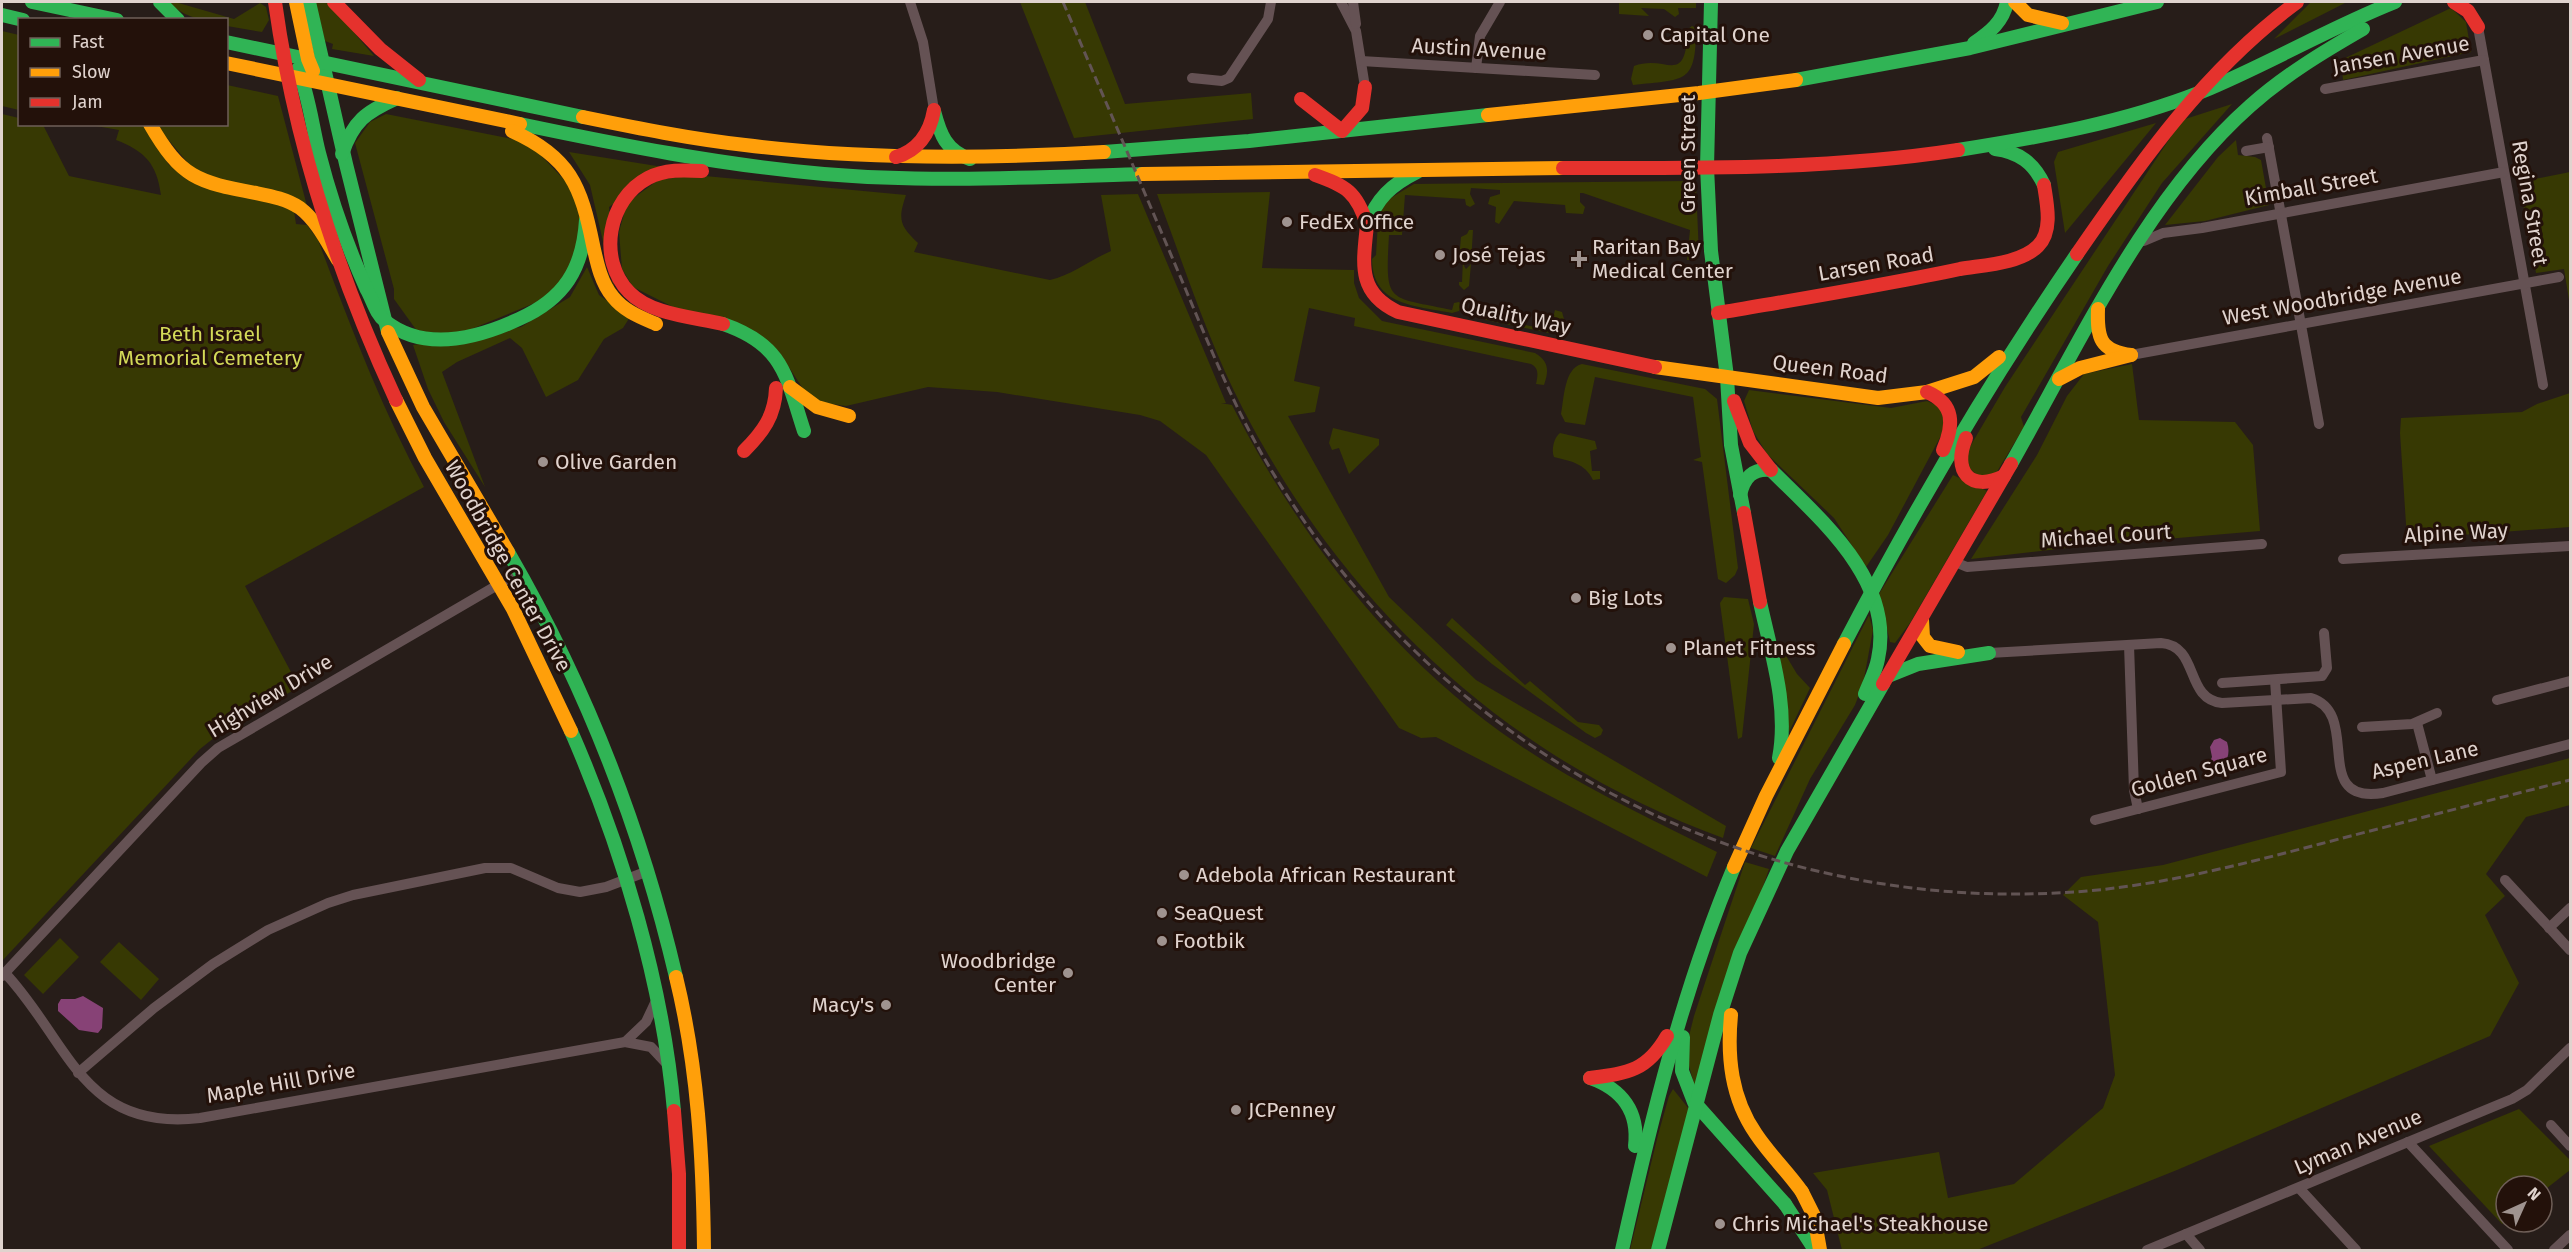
<svg xmlns="http://www.w3.org/2000/svg" width="2572" height="1252" font-family="'Fira Sans',sans-serif">
  <style>
    .green { fill: #373903 }
    .water { fill: #874276 }
    .lines { fill: none; stroke-linecap: round; stroke-linejoin: round }
    .street { stroke: #655254; stroke-width: 10 }
    .fast { stroke: #30b455; stroke-width: 14 }
    .slow { stroke: #ff9f0a; stroke-width: 14 }
    .jam { stroke: #e5322d; stroke-width: 14 }
    .rail { stroke: #625454; stroke-width: 3; stroke-dasharray: 9 4.5; stroke-linecap: butt }
    .poi-dot { fill: #9f938f; stroke: #23110a; stroke-width: 2 }
    .labels { text-anchor: middle; dominant-baseline: central; stroke-width: 6; stroke-linejoin: round; paint-order: stroke }
    .poi-label { font-size: 21px; fill: #e0d3ce; stroke: #23110a; text-anchor: start }
    .street-label { font-size: 21px; fill: #e0d3ce; stroke: #23110a }
    .park-label { font-size: 21px; fill: #d3da58; stroke: #23110a }
  </style>
  <rect width="100%" height="100%" fill="#271d19"/>
  <g class="green">
    <path d="M166,2H175L234,19L260,3L266,7L269,20L262,32L227,26L226,20C195,19 192,20 166,2Z"/>
    <path d="M315,2H328L374,56L332,49L333,44L325,41Z"/>
    <path d="M1020,2H1085L1125,104L1251,93L1253,119L1074,138Z"/>
    <path d="M1619,2H1696V8H1678L1679,14L1675,17L1664,9L1641,8L1649,16L1619,14Z"/>
    <path d="M2311,2H2347L2274,39Z"/>
    <path d="M2451,8L2466,22L2471,52L2343,80L2341,60Z"/>
    <path d="M1692,26L1696,28C1696,85 1685,79 1633,85L1631,79L1634,66C1667,53 1685,89 1688,29Z"/>
    <path d="M2,31L19,35V110L2,106Z"/>
    <path d="M227,85L278,96L307,206L198,175L156,125L226,124Z"/>
    <path d="M2232,104L2162,183L2108,266L2021,417L2024,427L1995,475L1978,476L1967,466L1968,450L2005,387L2182,120Z"/>
    <path d="M2,114L19,118L20,124L43,125L69,176L161,195C157,164 145,151 116,140L119,130L90,125H144L169,165L294,211L296,224L307,225L318,240C350,325 381,407 424,487L245,586L299,687L224,730L200,749L2,961Z"/>
    <path d="M386,114L528,142L575,191L583,228L575,263L547,298L457,335L417,331L394,299V289L355,143L370,122Z"/>
    <path d="M2156,123L2065,233L2054,162L2058,152Z"/>
    <path d="M2236,140L2238,155L2255,157L2261,160L2269,205L2205,221L2165,225L2218,157Z"/>
    <path d="M569,152L663,167L609,207L614,289L590,185Z"/>
    <path d="M2570,172V306L2564,269L2536,273L2519,182Z"/>
    <path d="M694,175L906,195C898,219 899,225 918,243L914,252L1050,280C1072,275 1090,260 1111,251L1101,195L1138,194L1226,403H1221L1232,405C1299,537 1394,660 1518,744C1581,787 1649,818 1717,852L1707,877L1436,737L1421,738L1399,728L1206,455L1160,421L1140,415L997,392L928,387L846,406L811,401L779,352L675,308L633,287L622,269L619,232L627,203L658,180Z"/>
    <path d="M1689,181V185H1696L1699,255L1693,260H1687L1690,230L1583,193H1580V202L1585,207L1583,214L1566,213L1565,205L1514,201L1499,224L1495,222L1496,207L1488,204L1490,197L1500,194V190L1471,188L1470,194L1475,204L1470,207L1466,205L1465,199L1405,195L1402,235H1389C1385,305 1387,296 1452,310L1454,303L1459,302L1462,306L1459,311L1452,313C1417,306 1372,306 1372,259L1376,255L1379,205L1414,184Z"/>
    <path d="M1270,192L1262,268L1354,270V283L1359,298L1382,321L1535,353C1549,361 1549,371 1544,385L1536,384C1538,375 1539,368 1531,364L1354,326L1355,318L1309,308L1294,381L1320,387L1315,412L1288,416L1389,597L1476,680L1726,826L1723,838C1510,760 1347,610 1243,409C1208,341 1184,266 1157,194Z"/>
    <path d="M1469,230H1473L1471,263L1466,262L1464,266L1466,269L1471,264L1469,286L1464,290L1459,285V282H1462L1463,259H1459L1461,237L1467,234Z"/>
    <path d="M587,267L599,295L630,317L623,328L604,339L578,380L546,397L522,348L510,338L457,362L442,372L485,487L444,422L428,389L413,345L521,327L570,297Z"/>
    <path d="M1485,308L1487,310L1486,317L1550,330L1555,310L1562,312L1564,319L1560,329L1549,333L1486,320L1482,315V310Z"/>
    <path d="M1582,364L1705,389L1717,399L1738,568L1735,575L1726,583L1718,579L1702,462L1693,460L1701,457L1693,397L1595,377L1585,425L1565,422L1561,414C1564,399 1564,368 1582,364Z"/>
    <path d="M2132,364L2139,420L2235,422L2253,445L2260,531L2084,546L1971,559L2037,455L2067,396L2084,374Z"/>
    <path d="M1749,390L1891,408L1927,401L1941,407L1945,428L1888,535L1866,567L1834,518L1767,454L1753,431L1744,401Z"/>
    <path d="M2570,393V527L2407,539L2400,433L2401,418L2522,412L2537,404Z"/>
    <path d="M1333,428L1379,439V445L1349,474L1339,448L1332,450L1329,443Z"/>
    <path d="M1560,433L1595,441L1597,449L1590,451L1592,471H1600V479L1593,480C1585,463 1570,461 1554,457C1551,450 1554,437 1560,433Z"/>
    <path d="M1953,475L1987,491L1910,623L1895,643L1890,642L1879,594Z"/>
    <path d="M1724,597L1748,599L1754,624L1742,737L1738,739L1720,603Z"/>
    <path d="M1869,615L1873,630L1863,684L1855,705L1810,779L1775,856L1751,848Z"/>
    <path d="M1452,618L1525,685L1530,681L1578,722L1599,725L1603,730L1601,735L1595,738L1586,733L1492,664L1446,625Z"/>
    <path d="M1785,654L1797,674L1810,688L1789,732L1780,659Z"/>
    <path d="M2570,758V805L2526,817L2486,874L2505,896L2485,915L2519,983L2490,1036L2177,1170L1977,1250H1842L1827,1190L1813,1173L1939,1152L1948,1198L2014,1184L2103,1108L2115,1075L2098,922L2063,895L2081,877L2163,865Z"/>
    <path d="M1745,862L1769,869L1695,1087L1685,1052L1694,1016Z"/>
    <path d="M60,938L79,957L43,994L24,975Z"/>
    <path d="M119,942L159,979L141,1000L100,962Z"/>
    <path d="M1673,1089L1689,1109L1651,1250H1630L1658,1135L1669,1096Z"/>
    <path d="M2519,1109L2570,1160V1170L2542,1192V1186H2506V1221L2502,1224L2429,1146Z"/>
  </g>
  <g class="water">
    <path d="M2220,738L2227,742C2231,754 2227,766 2214,771L2208,766L2212,757L2210,747L2214,740Z"/>
    <path d="M83,996L103,1008L102,1028L98,1033L79,1030L58,1011V1004L61,999H75Z"/>
  </g>
  <g class="lines">
    <g class="street">
      <path d="M910,2L923,42L934,110"/>
      <path d="M1341,2L1356,31L1365,87"/>
      <path d="M1353,2L1356,24"/>
      <path d="M2478,27L2543,385"/>
      <path d="M1361,61L1595,75"/>
      <path d="M1476,68L1480,36L1500,2"/>
      <path d="M1192,78L1222,81L1229,78L1268,19L1271,2"/>
      <path d="M2325,89L2484,60"/>
      <path d="M2267,138L2319,424"/>
      <path d="M2246,151L2269,147"/>
      <path d="M2144,241L2163,233L2202,228L2504,172"/>
      <path d="M2131,355L2559,277"/>
      <path d="M2343,559L2570,546"/>
      <path d="M1955,562L1967,567L2262,544"/>
      <path d="M2129,645L2134,790L2138,809"/>
      <path d="M1989,653L2161,643C2200,646 2184,699 2222,703L2311,698C2363,714 2309,805 2383,793L2570,744"/>
      <path d="M2222,683L2322,676L2327,668L2324,633"/>
      <path d="M2497,700L2570,681"/>
      <path d="M2417,723L2432,780"/>
      <path d="M2362,727L2412,724L2437,713"/>
      <path d="M2095,820L2281,772L2275,680"/>
      <path d="M2505,880L2570,950"/>
      <path d="M2549,928L2570,908"/>
      <path d="M5,973C69,1041 82,1132 200,1118L625,1042L651,1047L666,1063"/>
      <path d="M2,976L201,763L218,748L520,572"/>
      <path d="M625,1042L646,1022L655,1003"/>
      <path d="M78,1073L154,1008L213,964L268,930L328,903L353,895L485,868H511L558,888L580,892L606,887L648,871"/>
      <path d="M2551,1125L2570,1146"/>
      <path d="M2408,1142L2508,1250"/>
      <path d="M2299,1188L2356,1250"/>
      <path d="M2186,1234L2200,1250"/>
      <path d="M2147,1250L2512,1099L2527,1090L2570,1048"/>
      <path d="M2554,1250L2570,1235"/>
    </g>
    <g class="fast">
      <path d="M32,2L117,20"/>
      <path d="M160,2L178,20"/>
      <path d="M309,2L346,164L388,332"/>
      <path d="M1711,2L1707,167L1711,251L1727,377L1731,445L1744,513"/>
      <path d="M2,15L23,20"/>
      <path d="M226,42L583,117"/>
      <path d="M1974,43C1990,32 2003,22 2007,2"/>
      <path d="M298,69C309,96 312,125 319,153C331,200 347,246 367,290C373,301 376,314 385,321C425,353 478,338 519,319C564,299 583,269 586,220"/>
      <path d="M1796,80L1970,48L2157,2"/>
      <path d="M934,111C940,134 946,151 970,159"/>
      <path d="M520,124C620,145 721,165 824,174C929,183 1036,177 1142,174"/>
      <path d="M1995,149C2019,152 2034,163 2044,185"/>
      <path d="M1958,150C2041,137 2122,123 2201,92C2267,65 2329,28 2395,2"/>
      <path d="M1104,152L1249,141L1488,115"/>
      <path d="M342,154C353,121 366,112 397,98"/>
      <path d="M1367,225C1377,198 1391,185 1417,172"/>
      <path d="M723,324C784,345 786,376 804,431"/>
      <path d="M2011,464C2079,344 2146,198 2250,106C2285,75 2323,52 2363,29"/>
      <path d="M1771,470C1820,519 1895,581 1878,659C1876,671 1869,683 1865,694"/>
      <path d="M1740,495C1744,478 1752,468 1771,470"/>
      <path d="M508,552C585,685 641,828 676,977"/>
      <path d="M1760,602C1771,653 1789,706 1779,758"/>
      <path d="M1844,644C1914,510 1991,379 2077,254"/>
      <path d="M1888,676L1918,664L1989,653"/>
      <path d="M571,731C622,848 663,984 674,1111"/>
      <path d="M1683,1037L1682,1071L1694,1102L1785,1204"/>
      <path d="M1590,1078C1622,1089 1639,1112 1635,1146"/>
      <path d="M1785,1204L1815,1250"/>
      <path d="M1622,1250C1651,1120 1682,991 1734,867"/>
      <path d="M1658,1250L1720,1015L1740,953L1787,851L1883,684"/>
    </g>
    <g class="slow">
      <path d="M296,2L308,59L313,71"/>
      <path d="M2015,2L2028,15L2062,23"/>
      <path d="M226,63L520,124"/>
      <path d="M1488,115L1699,93L1796,80"/>
      <path d="M583,117C637,128 691,139 745,145C864,160 985,159 1104,152"/>
      <path d="M150,124C181,178 197,182 256,193C271,196 287,199 300,208C317,221 327,242 338,260"/>
      <path d="M512,131C570,157 581,186 593,245C597,263 601,283 613,297C624,311 640,317 656,324"/>
      <path d="M1142,174L1563,168"/>
      <path d="M2098,309C2097,338 2100,351 2131,355"/>
      <path d="M388,332L423,407L508,552"/>
      <path d="M1655,367L1878,398L1927,392"/>
      <path d="M2059,379L2080,368L2131,355"/>
      <path d="M790,387L817,407L849,416"/>
      <path d="M1927,392L1974,377L1999,357"/>
      <path d="M396,400L425,458L513,609L571,731"/>
      <path d="M1922,620L1923,637L1930,646L1958,652"/>
      <path d="M1734,867L1766,796L1844,644"/>
      <path d="M676,977C698,1067 703,1158 704,1250"/>
      <path d="M1731,1015C1727,1057 1731,1098 1756,1134C1770,1155 1788,1172 1802,1192"/>
      <path d="M1802,1192L1814,1216L1820,1250"/>
    </g>
    <g class="jam">
      <path d="M275,2C294,139 338,275 396,400"/>
      <path d="M334,2L380,49L419,80"/>
      <path d="M2454,2L2468,11L2478,27"/>
      <path d="M1301,99L1342,131L1362,108L1365,87"/>
      <path d="M896,157C919,150 930,133 934,110"/>
      <path d="M1563,168C1694,168 1828,170 1958,150"/>
      <path d="M702,171C684,170 665,169 648,178C608,199 597,259 629,292C651,315 694,317 723,324"/>
      <path d="M1315,175C1346,186 1357,192 1367,225"/>
      <path d="M1367,225C1363,264 1357,293 1398,312L1655,367"/>
      <path d="M2077,254C2141,161 2206,69 2297,2"/>
      <path d="M1718,313C1799,299 1880,286 1960,269C1983,265 2020,264 2038,246C2053,231 2047,204 2044,185"/>
      <path d="M1927,392C1955,404 1954,425 1943,450"/>
      <path d="M1734,401L1750,443L1771,470"/>
      <path d="M1966,438C1952,471 1970,493 2004,476"/>
      <path d="M744,451C763,432 775,416 776,388"/>
      <path d="M1744,513L1760,602"/>
      <path d="M1883,684L2011,464"/>
      <path d="M1590,1078C1628,1073 1647,1071 1667,1036"/>
      <path d="M674,1111L679,1174V1250"/>
    </g>
    <path class="rail" d="M1063,2C1102,93 1141,184 1180,276C1208,342 1235,411 1273,473C1443,755 1758,919 2087,891C2167,884 2243,864 2320,844C2404,822 2487,801 2570,780"/>
  </g>
  <g class="poi-dot">
    <circle cx="1648" cy="35" r="6"/>
    <circle cx="1287" cy="222" r="6"/>
    <circle cx="1440" cy="255" r="6"/>
    <path d="M1576 250h6v6h6v6h-6v6h-6v-6h-6v-6h6z"/>
    <circle cx="543" cy="462" r="6"/>
    <circle cx="1576" cy="598" r="6"/>
    <circle cx="1671" cy="648" r="6"/>
    <circle cx="1184" cy="875" r="6"/>
    <circle cx="1162" cy="913" r="6"/>
    <circle cx="1162" cy="941" r="6"/>
    <circle cx="1068" cy="973" r="6"/>
    <circle cx="886" cy="1005" r="6"/>
    <circle cx="1236" cy="1110" r="6"/>
    <circle cx="1720" cy="1224" r="6"/>
  </g>
  <g class="labels">
    <g class="poi-label">
      <text x="1660" y="35">Capital One</text>
      <text x="1299" y="222">FedEx Office</text>
      <text x="1592" y="247">Raritan Bay<tspan x="1592" dy="24">Medical Center</tspan></text>
      <text x="1452" y="255">José Tejas</text>
      <text x="555" y="462">Olive Garden</text>
      <text x="1588" y="598">Big Lots</text>
      <text x="1683" y="648">Planet Fitness</text>
      <text x="1196" y="875">Adebola African Restaurant</text>
      <text x="1174" y="913">SeaQuest</text>
      <text x="1174" y="941">Footbik</text>
      <text x="1056" y="961" text-anchor="end">Woodbridge<tspan x="1056" dy="24">Center</tspan></text>
      <text x="874" y="1005" text-anchor="end">Macy's</text>
      <text x="1248" y="1110">JCPenney</text>
      <text x="1732" y="1224">Chris Michael's Steakhouse</text>
    </g>
    <g class="street-label">
      <text transform="translate(1479 49) rotate(3)">Austin Avenue</text>
      <text transform="translate(2401 55) rotate(-10)">Jansen Avenue</text>
      <text transform="translate(1688 154) rotate(-90)">Green Street</text>
      <text transform="translate(2311 187) rotate(-10)">Kimball Street</text>
      <text transform="translate(2530 203) rotate(80)">Regina Street</text>
      <text transform="translate(1876 264) rotate(-10)">Larsen Road</text>
      <text transform="translate(2342 297) rotate(-10)">West Woodbridge Avenue</text>
      <text transform="translate(1516 316) rotate(12)">Quality Way</text>
      <text transform="translate(1830 369) rotate(7)">Queen Road</text>
      <text transform="translate(2456 533) rotate(-3)">Alpine Way</text>
      <text transform="translate(2106 536) rotate(-4)">Michael Court</text>
      <text transform="translate(508 566) rotate(61)">Woodbridge Center Drive</text>
      <text transform="translate(270 696) rotate(-31)">Highview Drive</text>
      <text transform="translate(2425 760) rotate(-13)">Aspen Lane</text>
      <text transform="translate(2199 772) rotate(-15)">Golden Square</text>
      <text transform="translate(281 1083) rotate(-10)">Maple Hill Drive</text>
      <text transform="translate(2358 1142) rotate(-23)">Lyman Avenue</text>
    </g>
    <g class="park-label">
      <text x="210" y="334">Beth Israel<tspan x="210" dy="24">Memorial Cemetery</tspan></text>
    </g>
  </g>
  <rect width="2572" height="1252" fill="none" stroke="#e0d3ce" stroke-width="6"/>
  <rect x="18" y="18" width="210" height="108" fill="#23110a" stroke="#6f5f58" stroke-width="1.5"/>
  <rect x="30" y="38" width="30" height="9" fill="#30b455" stroke="#6f5f58" stroke-width="1.5"/>
  <text x="72" y="48" font-size="18" fill="#e0d3ce">Fast</text>
  <rect x="30" y="68" width="30" height="9" fill="#ff9f0a" stroke="#6f5f58" stroke-width="1.5"/>
  <text x="72" y="78" font-size="18" fill="#e0d3ce">Slow</text>
  <rect x="30" y="98" width="30" height="9" fill="#e5322d" stroke="#6f5f58" stroke-width="1.5"/>
  <text x="72" y="108" font-size="18" fill="#e0d3ce">Jam</text>
  <g transform="translate(2524 1204) rotate(45)"><circle r="28" fill="#23110a" stroke="#6f5f58" stroke-width="1.5"/>
  <path d="M0-4.5L10 22L0 15L-10 22Z" fill="#9f938f"/>
  <text y="-9" font-size="16" font-weight="bold" text-anchor="middle" fill="#e0d3ce">N</text>
  </g>
</svg>
